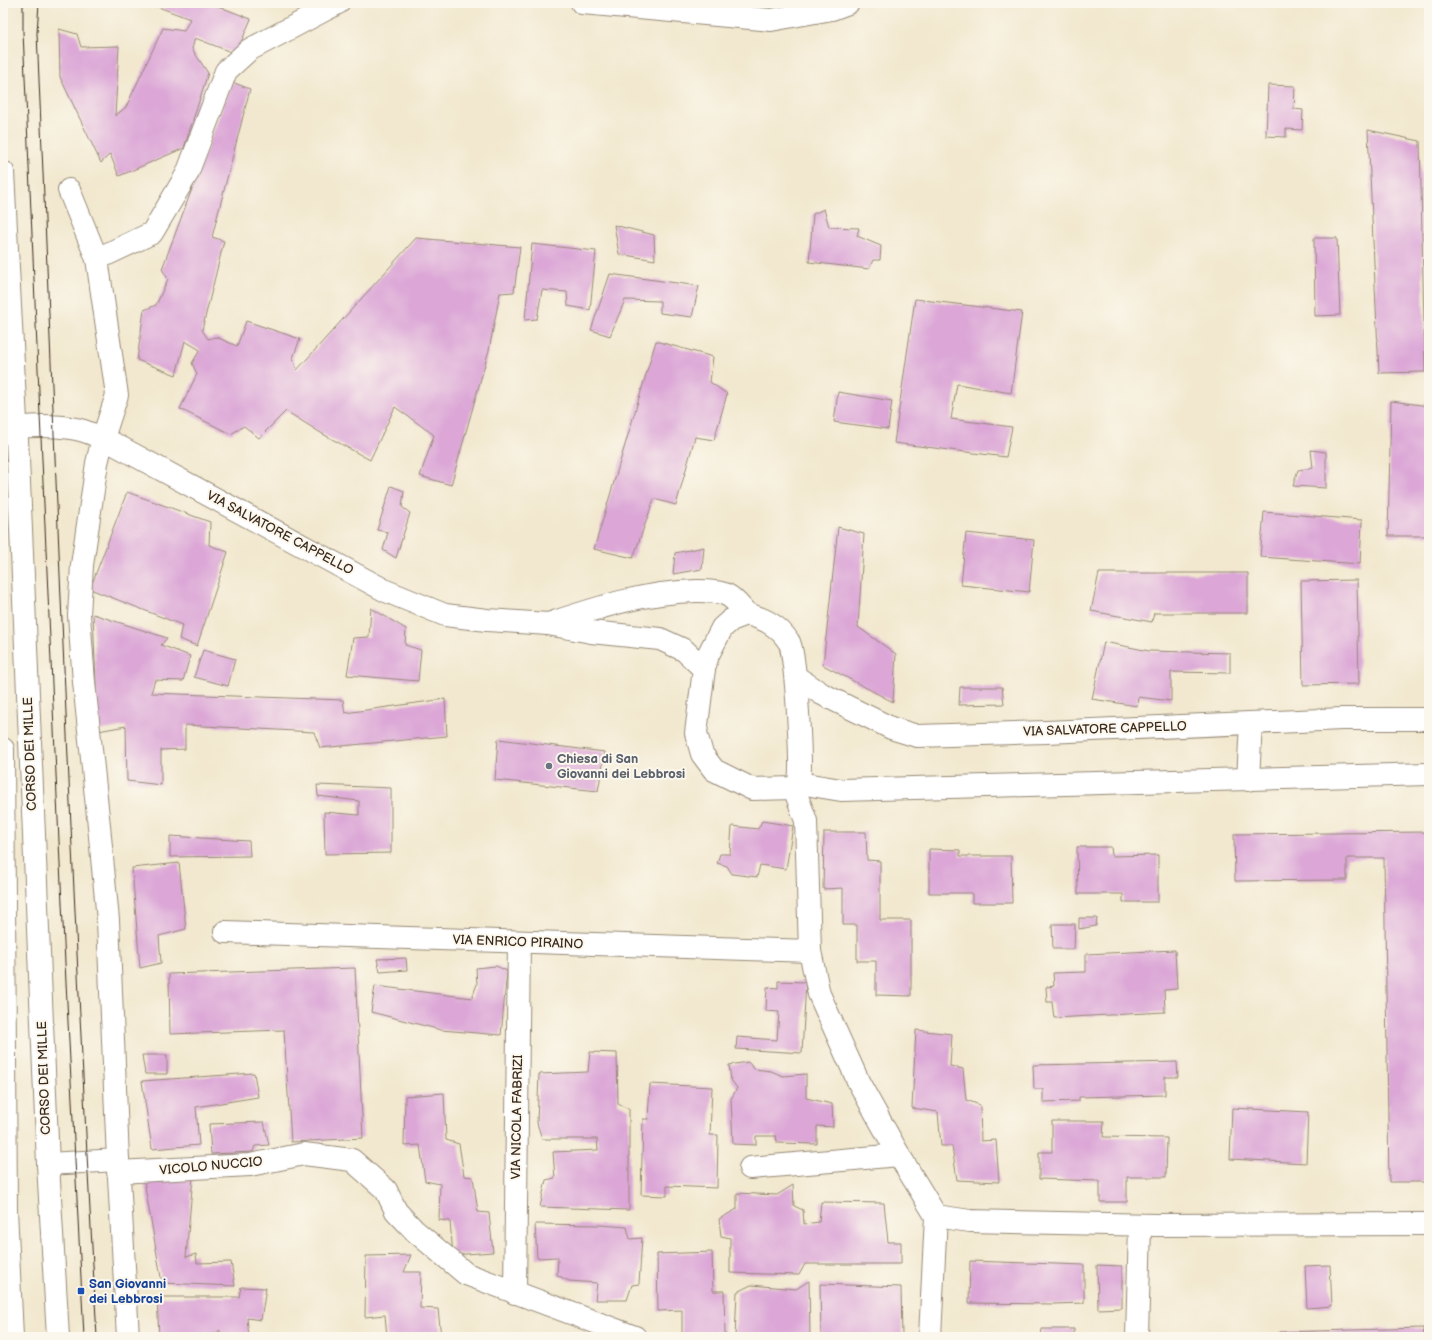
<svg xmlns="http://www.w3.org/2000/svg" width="1432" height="1340" font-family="'Balsamiq Sans',sans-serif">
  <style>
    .building { fill: #dca7d7 }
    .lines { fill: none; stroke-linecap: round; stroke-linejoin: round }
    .minor-casing { stroke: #968976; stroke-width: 24 }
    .minor { stroke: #fff; stroke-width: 22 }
    .tram { stroke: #3b2a1e; stroke-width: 1 }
    .worship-dot { fill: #6b7280; stroke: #fbf7ec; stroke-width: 1.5 }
    .transit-dot { fill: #1a4fb4; stroke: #fbf7ec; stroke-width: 1.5 }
    .labels { text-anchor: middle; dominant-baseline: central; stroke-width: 4; stroke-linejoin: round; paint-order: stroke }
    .street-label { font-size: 13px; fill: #3b2a1e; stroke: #fbf7ec }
    .worship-label { font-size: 13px; font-weight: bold; fill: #5b616d; stroke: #fbf7ec; text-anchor: start }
    .transit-label { font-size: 13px; font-weight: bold; fill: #164399; stroke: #fbf7ec; text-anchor: start }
  </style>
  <rect width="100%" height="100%" fill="#fbf7ec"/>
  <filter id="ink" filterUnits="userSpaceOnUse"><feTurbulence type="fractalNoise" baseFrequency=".025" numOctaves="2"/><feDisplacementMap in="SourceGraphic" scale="8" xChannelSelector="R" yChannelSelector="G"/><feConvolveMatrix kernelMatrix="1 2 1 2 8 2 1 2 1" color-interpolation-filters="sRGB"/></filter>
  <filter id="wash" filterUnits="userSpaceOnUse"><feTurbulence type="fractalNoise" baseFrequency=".012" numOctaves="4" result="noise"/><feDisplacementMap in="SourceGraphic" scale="16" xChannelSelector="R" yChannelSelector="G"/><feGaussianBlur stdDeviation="0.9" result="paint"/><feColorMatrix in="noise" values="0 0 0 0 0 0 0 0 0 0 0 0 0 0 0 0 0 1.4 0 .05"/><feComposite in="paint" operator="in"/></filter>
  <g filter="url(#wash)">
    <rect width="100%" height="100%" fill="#f2e8cf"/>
    <g id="blocks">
      <g class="building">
        <path d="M148,3H210L251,19L236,54L195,38L192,49L208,73L184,148L119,176L110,154L101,163L60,77L59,29L77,34L81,47L119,46L115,116L126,107L163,28L184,31L190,19Z"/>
        <path d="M232,82L250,89L212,237L224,241L202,330L208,339L216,337L237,346L246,321L300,339L293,358L297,370L416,238L520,247L514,292L500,293L489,350L451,485L420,476L434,435L395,407L370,460L321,433L286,411L259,438L244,426L231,434L180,409L197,374L192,363L200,350L185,341L176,375L137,360L144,310L156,305L168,279L162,269Z"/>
        <path d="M1268,85L1295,86L1294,109L1303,110L1302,130L1286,129V137L1266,136Z"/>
        <path d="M1368,130L1420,141L1425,372L1379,373Z"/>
        <path d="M824,209L829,227L859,228L857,236L881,246L880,260H873L869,269L809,262L813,214Z"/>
        <path d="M614,225L654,235L655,260L619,254Z"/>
        <path d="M1314,238H1337L1340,315L1315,316Z"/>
        <path d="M532,244L596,251L590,310L568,306L567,292L542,290L537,319L525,320Z"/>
        <path d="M610,274L699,286L692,317L660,313V301L625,300L610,336L591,330Z"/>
        <path d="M915,299L1022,312L1011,393L957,384L951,419L1012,427L1006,457L894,443Z"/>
        <path d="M656,341L713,357L710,382L727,394L714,440L695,437L676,505L654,499L633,558L594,549Z"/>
        <path d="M838,392L892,401L888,429L834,422Z"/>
        <path d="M1391,401L1429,406V536H1388Z"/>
        <path d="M1311,450L1326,452V488L1293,486L1298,470L1313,468Z"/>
        <path d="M391,486L404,491L402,507L410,513L396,558L383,550L388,532L377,530Z"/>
        <path d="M127,492L210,522L209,545L228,552L197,646L179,639L182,625L90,589Z"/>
        <path d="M1264,512L1362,520L1360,564L1260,557Z"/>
        <path d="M838,527L864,534L858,627L896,654L893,702L823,665Z"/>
        <path d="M966,533L1034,540L1029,592L961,585Z"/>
        <path d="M704,547L702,569L673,574L675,553Z"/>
        <path d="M1099,573H1248V613H1154L1152,622L1091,611Z"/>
        <path d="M1357,580L1359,684L1303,685L1301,581Z"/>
        <path d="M371,608L406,629L405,645L421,650L418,681L347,675L353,638L369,637Z"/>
        <path d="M93,614L167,638L161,645L190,656L183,681L155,680L151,693L343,700L345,713L445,699L447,736L320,748L314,732L185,725V749L161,750V785L127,781L126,726L98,731Z"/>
        <path d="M1104,642L1149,651L1230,653V673L1171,672V701L1138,697L1137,706L1092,699Z"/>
        <path d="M203,650L235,659L228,686L194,677Z"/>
        <path d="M960,687H1002L1004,704L959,705Z"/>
        <path d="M498,739L605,752L598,791L495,780Z"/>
        <path d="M317,785L391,788V853L325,854L324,812L359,815V801L318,796Z"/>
        <path d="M762,821L793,826L786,869L760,865L757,877L732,874L727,866L717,863L720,854H730L732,826L758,829Z"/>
        <path d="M824,832H866L867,860L880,861V920H911V996L876,995V961H857V925H843V888L823,889Z"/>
        <path d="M1429,832V1182H1389L1384,858H1347V880L1235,881L1234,834Z"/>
        <path d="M170,836L249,841L250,856L170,857Z"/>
        <path d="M1077,847H1111L1112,856L1158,855V902H1123V894H1078Z"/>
        <path d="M929,849L960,850V856H1011L1012,903H972V893H929Z"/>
        <path d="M179,863L186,929L159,936L161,963L140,968L132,868Z"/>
        <path d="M1079,918H1097L1096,926L1079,929Z"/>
        <path d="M1052,924H1075L1074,949H1053Z"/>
        <path d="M1175,950L1177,989L1164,990L1165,1012L1054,1018L1052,1002H1047L1046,987L1054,986L1053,973L1086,972V954Z"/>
        <path d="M406,958L407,970L380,972L377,959Z"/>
        <path d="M496,966L507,971L501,1035L441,1030L371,1012L375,986L472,998L477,984L476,968Z"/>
        <path d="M355,968L363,1138L291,1142L284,1030L170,1034L169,974Z"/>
        <path d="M778,981L806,982L802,1053L736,1049L737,1037L777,1040L779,1012L766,1011L767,987L778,988Z"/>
        <path d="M916,1030L952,1034L950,1066L963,1069L966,1100L980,1105L981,1141L996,1140L999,1182L957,1180L952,1146H941L938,1112L912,1108Z"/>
        <path d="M590,1052L617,1053L618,1104L629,1109V1210L540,1207L546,1180L555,1178L553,1152L598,1150L597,1139H542L537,1123L539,1074L588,1072Z"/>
        <path d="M142,1055H167V1074H145Z"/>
        <path d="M748,1062L754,1069L771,1071L783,1076L806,1074V1098L832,1104L833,1127L817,1126V1144L777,1143L776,1136H756V1145L733,1144L731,1099L737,1088L731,1080L729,1065Z"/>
        <path d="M1177,1062L1178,1077H1165V1095L1079,1097V1101L1043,1102V1089H1034L1033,1065Z"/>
        <path d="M254,1073L258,1097L196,1107L199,1145L152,1149L142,1081Z"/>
        <path d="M650,1084L712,1087L710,1135H718L717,1188L667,1186V1196L641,1195L643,1119H648Z"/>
        <path d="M444,1093L446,1140L459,1144L464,1176L473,1177L478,1212L489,1213L493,1252L453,1255L450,1221L439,1220L440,1184L425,1181L420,1145L404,1146L405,1096Z"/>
        <path d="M1232,1108L1308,1112L1306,1163L1230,1159Z"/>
        <path d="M1052,1121H1104L1103,1137L1167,1138L1166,1177H1127V1202H1100V1181L1039,1179V1152H1052Z"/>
        <path d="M264,1122L269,1145L255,1146L253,1152L211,1154L209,1124Z"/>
        <path d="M193,1177L186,1257L196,1254L197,1263L231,1262L235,1286L162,1283L144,1181Z"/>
        <path d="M793,1185L794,1206L803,1210L804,1224L819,1222L821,1202L884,1203L888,1242H901V1264H805L799,1275L730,1273V1238L721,1236L719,1219L737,1209V1193L777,1195Z"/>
        <path d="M535,1224L600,1225L627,1227L630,1239L642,1238L639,1284L632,1285L627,1300H595L597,1283L569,1281L557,1275L558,1257L537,1258Z"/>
        <path d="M712,1252L713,1291H724L725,1335L682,1336V1310L658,1311L657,1254Z"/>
        <path d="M411,1255L404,1272H421L420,1308L438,1309L441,1337H387L385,1315L365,1317L366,1256Z"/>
        <path d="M970,1261L1084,1265V1303L1054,1304L969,1303Z"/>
        <path d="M1097,1265L1122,1266V1308L1098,1309Z"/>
        <path d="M1330,1265L1332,1306L1307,1308L1305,1266Z"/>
        <path d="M809,1281L810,1337H735L737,1292L751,1285L796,1289Z"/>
        <path d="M820,1284L901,1287L902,1337H821Z"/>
        <path d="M241,1287L266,1288L261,1320L247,1318L249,1337H220V1330L210,1337H159L157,1297H239Z"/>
        <path d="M1423,1328L1424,1337H1280V1332Z"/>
        <path d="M1042,1329H1074V1337H1041Z"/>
      </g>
    </g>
  </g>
  <g filter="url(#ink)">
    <use href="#blocks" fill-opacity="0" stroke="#968976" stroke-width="1"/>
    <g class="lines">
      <defs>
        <g id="minor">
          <path d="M582,3L771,20L832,9L848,3"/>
          <path d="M3,172L18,459L48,1164L58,1337"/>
          <path d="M69,190L97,259L117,395L103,438L97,463L82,565L79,615L84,682L99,826L108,920L118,1160L128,1337"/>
          <path d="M97,259L152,233L187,174L226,71L249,50L338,3"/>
          <path d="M4,433C17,423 60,426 76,429C86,431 94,435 103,438L386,591L445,615L487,620L548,624L591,632L660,639L684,650L704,669"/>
          <path d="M747,614C765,619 779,626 789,642C796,652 802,765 799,781C798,784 797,785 794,788L752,789L714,770L702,754L696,733L704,669L708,655L722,628L731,620Z"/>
          <path d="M551,623C600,607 645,592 697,591C706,591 719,591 727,595C735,599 741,608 747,614"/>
          <path d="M796,677L822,694L891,728L917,736L1047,732L1342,719H1429"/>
          <path d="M3,749L6,1209L12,1337"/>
          <path d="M1248,780L1251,723"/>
          <path d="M799,783L841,790L1429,774"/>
          <path d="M794,788L806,821L810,951L819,994L859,1083L899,1155L936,1216L930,1337"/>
          <path d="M225,932L810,951"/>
          <path d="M48,1164L118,1160"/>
          <path d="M750,1168L899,1155"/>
          <path d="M118,1172L250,1165L304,1154L352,1160L386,1190L396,1211L415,1231L466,1274L635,1337"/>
          <path d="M936,1216L970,1221L1156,1225L1429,1224"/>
          <path d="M515,1293L519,942"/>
          <path d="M1137,1337L1140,1225"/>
        </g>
      </defs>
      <use href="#minor" class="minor-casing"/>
      <use href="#minor" class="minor"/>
      <g class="tram">
        <path d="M23,3V32L60,864L84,1337"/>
        <path d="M39,3L37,33C56,468 72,903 97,1337"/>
      </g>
    </g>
  </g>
  <circle class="worship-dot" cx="549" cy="766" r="4"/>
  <rect class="transit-dot" x="77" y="1287" width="8" height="8" rx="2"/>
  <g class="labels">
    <g class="street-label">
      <text transform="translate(280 533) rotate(28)">VIA SALVATORE CAPPELLO</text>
      <text transform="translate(1105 729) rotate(-2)">VIA SALVATORE CAPPELLO</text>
      <text transform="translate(30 754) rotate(-92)">CORSO DEI MILLE</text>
      <text transform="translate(518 942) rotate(2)">VIA ENRICO PIRAINO</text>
      <text transform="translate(44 1078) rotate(-92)">CORSO DEI MILLE</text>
      <text transform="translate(517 1117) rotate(-89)">VIA NICOLA FABRIZI</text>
      <text transform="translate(211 1166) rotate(-5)">VICOLO NUCCIO</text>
    </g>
    <g class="worship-label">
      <text x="557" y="759">Chiesa di San<tspan x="557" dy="15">Giovanni dei Lebbrosi</tspan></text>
    </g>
    <g class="transit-label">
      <text x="89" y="1284">San Giovanni<tspan x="89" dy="15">dei Lebbrosi</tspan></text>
    </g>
  </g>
  <rect width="1432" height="1340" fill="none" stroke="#fbf7ec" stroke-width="16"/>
</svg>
